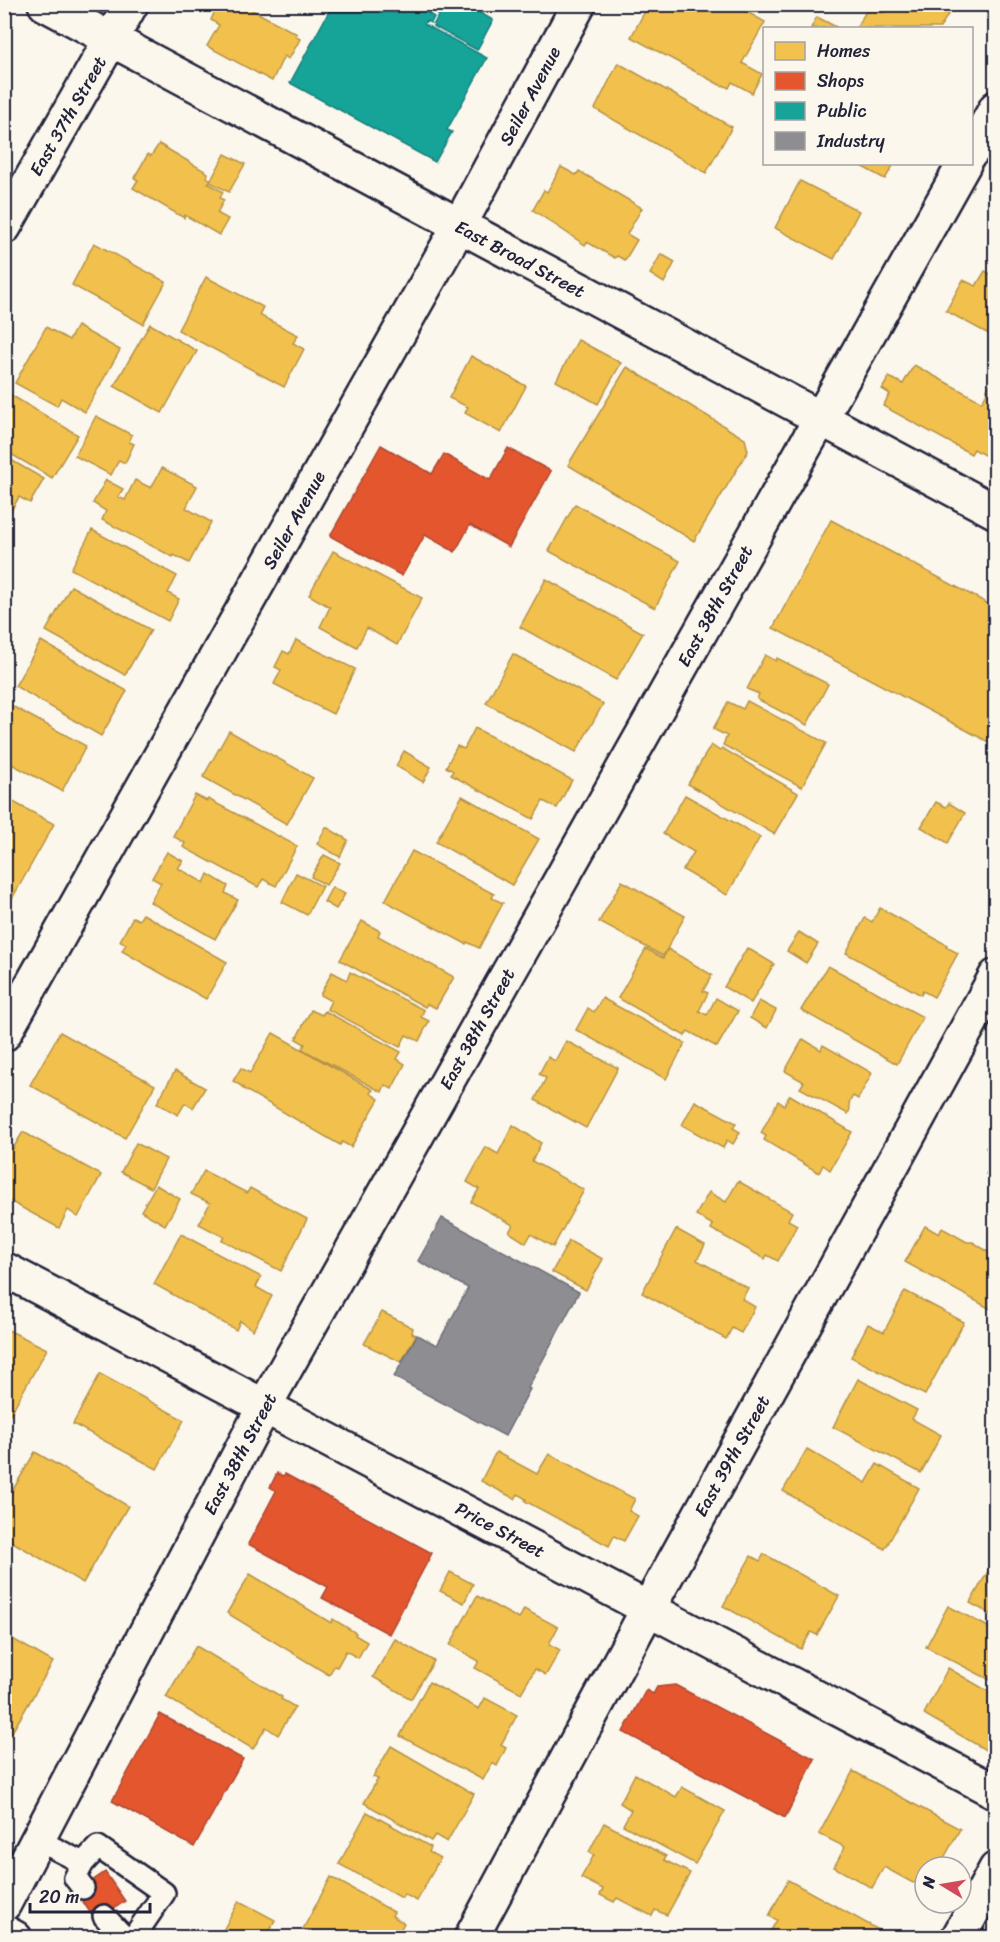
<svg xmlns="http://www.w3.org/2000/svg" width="1000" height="1942" font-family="Sriracha,sans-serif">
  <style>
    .homes { fill: #f2c14e; stroke: #b49148; stroke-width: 1.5 }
    .shops { fill: #e4572e; stroke: #aa4732; stroke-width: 1.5 }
    .public { fill: #17a398; stroke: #1a7c7c; stroke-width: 1.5 }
    .industry { fill: #8d8d92; stroke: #6d6d78; stroke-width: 1.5 }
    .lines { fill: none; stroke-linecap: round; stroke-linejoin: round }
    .lane-casing { stroke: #22223b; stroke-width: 26 }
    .street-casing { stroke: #22223b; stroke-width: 38 }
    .secondary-casing { stroke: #22223b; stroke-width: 38 }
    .lane { stroke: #fbf7ec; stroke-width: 21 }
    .street { stroke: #fbf7ec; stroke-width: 33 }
    .secondary { stroke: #fbf7ec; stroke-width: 33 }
    .labels { text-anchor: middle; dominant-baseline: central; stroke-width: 6; stroke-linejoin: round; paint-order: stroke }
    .street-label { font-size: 18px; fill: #22223b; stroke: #fbf7ec }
  </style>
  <rect width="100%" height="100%" fill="#fbf7ec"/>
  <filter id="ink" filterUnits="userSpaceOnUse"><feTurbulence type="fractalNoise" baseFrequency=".0167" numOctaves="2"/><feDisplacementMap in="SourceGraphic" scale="12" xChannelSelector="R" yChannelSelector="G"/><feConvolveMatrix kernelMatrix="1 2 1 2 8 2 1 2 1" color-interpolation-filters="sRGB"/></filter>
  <g filter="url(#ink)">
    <g class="homes">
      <path d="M218,4H241L297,34L295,36L300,39L289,59L284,56L272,81L207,46L219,25L211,20Z"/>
      <path d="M649,4H733L765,22L742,63L762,74L752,93L732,82L729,88L723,85L722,86L631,37Z"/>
      <path d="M888,4H954L940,28H860L857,27L869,6L883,13Z"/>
      <path d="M817,17L838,28H811Z"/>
      <path d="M618,63L732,127L706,173L595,109Z"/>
      <path d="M159,144L208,173L207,177L211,180L208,183L223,192L220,198L224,200L217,213L228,219L219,235L185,215L184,218L133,188L138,180L134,178L148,154L151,156Z"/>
      <path d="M225,154L245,164L229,192L210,182Z"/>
      <path d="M857,164H894L885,179Z"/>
      <path d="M561,167L576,175L579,171L642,208L627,234L637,240L625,260L617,256L615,258L587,242L585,245L533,210L544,190L547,192Z"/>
      <path d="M800,181L859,211L834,259L775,228Z"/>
      <path d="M94,243L166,282L143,324L72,285Z"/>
      <path d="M661,254L675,262L664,283L650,274Z"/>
      <path d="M985,271L996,277V338L946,311L963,280L976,286Z"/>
      <path d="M206,277L263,307L259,315L298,335L293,343L304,349L284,387L178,330Z"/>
      <path d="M150,324L197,351L162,413L114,386Z"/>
      <path d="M77,326L120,350L85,412L61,398L57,406L15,383L46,327L69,340Z"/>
      <path d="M578,340L621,363L598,404L556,381Z"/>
      <path d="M471,356L526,386L501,433L465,413L468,407L449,398Z"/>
      <path d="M914,365L982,402L987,392L996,397V435L984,455L974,449L971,454L883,406L890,394L882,389L889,377L903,384Z"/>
      <path d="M627,367L745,439L748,451L694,541L568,465Z"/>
      <path d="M996,374V394L987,390Z"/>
      <path d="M4,391L78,435L52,478L4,450Z"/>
      <path d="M96,416L132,435L129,442L134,444L125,463L119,460L111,475L75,456Z"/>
      <path d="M4,456L44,479L30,503L19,497L9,514L4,512Z"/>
      <path d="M162,468L197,486L186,508L211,522L189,563L174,555L173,557L102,520L106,511L93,503L106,480L123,489L118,497L125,500L135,480L151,488Z"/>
      <path d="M575,504L680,561L655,608L549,551Z"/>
      <path d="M831,520L996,608V746L773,628Z"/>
      <path d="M92,530L177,576L168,593L179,599L168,621L71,569Z"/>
      <path d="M333,551L422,598L397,645L367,628L357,647L320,627L330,607L309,595Z"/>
      <path d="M546,579L643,633L616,680L520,627Z"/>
      <path d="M71,586L151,630L125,675L46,631Z"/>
      <path d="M296,640L355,669L333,714L274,684L281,670L275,667L283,651L289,654Z"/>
      <path d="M41,641L127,691L101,736L15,686Z"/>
      <path d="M513,654L603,704L576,752L486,703Z"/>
      <path d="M765,655L776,661L777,658L828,684L807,725L757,699L759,694L747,689Z"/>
      <path d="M747,701L826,743L802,787L723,745L727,736L713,729L728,702L743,709Z"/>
      <path d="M8,704L86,746L62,791L4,760V709Z"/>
      <path d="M475,728L572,780L557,808L543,801L533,819L451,775L453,771L446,767L457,746L464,749Z"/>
      <path d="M229,731L313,778L287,824L203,777Z"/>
      <path d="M711,745L720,751L722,748L798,793L774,834L688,784Z"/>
      <path d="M404,751L431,767L423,782L396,766Z"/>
      <path d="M195,795L207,801L208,799L297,846L276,886L263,879L258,887L183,847L185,843L173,836Z"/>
      <path d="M685,795L760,837L727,895L683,870L694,852L663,834Z"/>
      <path d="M462,796L539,839L512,885L436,842Z"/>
      <path d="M4,797L54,824L4,913Z"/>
      <path d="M936,802L946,807L949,803L965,813L948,843L921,827Z"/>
      <path d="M326,827L348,840L340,857L317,844Z"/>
      <path d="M412,851L494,894L492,898L503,903L479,948L467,942L466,944L385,901Z"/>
      <path d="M167,852L183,861L178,868L204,883L208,874L228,886L225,893L238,900L215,939L150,902L161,883L152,878Z"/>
      <path d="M324,855L340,863L326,885L311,877Z"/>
      <path d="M296,873L322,886L307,915L282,902Z"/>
      <path d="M622,881L685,916L663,956L599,922Z"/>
      <path d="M332,887L345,894L336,909L324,902Z"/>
      <path d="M880,908L947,945L946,947L958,953L934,997L923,991L921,995L846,953L865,918L872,922Z"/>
      <path d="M143,914L227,962L206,999L122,951L126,944L120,941L133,917L139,920Z"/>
      <path d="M362,921L380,931L378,936L454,977L436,1008L427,1004L425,1007L340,960Z"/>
      <path d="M799,932L818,944L806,963L787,951Z"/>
      <path d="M747,948L774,964L751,1003L724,987Z"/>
      <path d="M646,949L663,958L668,949L712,975L703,991L708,993L699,1011L707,1015L716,998L738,1011L717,1047L688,1031L685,1036L618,998Z"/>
      <path d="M828,966L923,1017L897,1064L801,1010Z"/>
      <path d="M332,972L347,980L350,972L424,1010L421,1017L429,1021L419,1041L406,1035L400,1047L327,1009L331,1001L320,995Z"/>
      <path d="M602,998L685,1043L666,1079L576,1030L588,1008L594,1012Z"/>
      <path d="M759,1001L776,1010L767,1028L750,1018Z"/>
      <path d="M311,1010L322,1015L325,1011L401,1052L397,1059L405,1064L392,1089L385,1085L382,1092L302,1049L305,1044L296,1039Z"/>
      <path d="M60,1032L155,1085L125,1138L30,1085Z"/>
      <path d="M273,1033L373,1090L370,1093L379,1099L351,1147L342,1142L340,1145L242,1088L243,1087L233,1081L241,1068L250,1073Z"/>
      <path d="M803,1039L821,1050L823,1045L872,1073L858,1099L853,1096L849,1103L850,1109L848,1114L800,1088L804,1082L785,1071Z"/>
      <path d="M566,1041L618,1068L586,1128L535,1100L546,1078L539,1074L548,1057L555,1061Z"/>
      <path d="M175,1071L205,1088L193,1108L185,1103L178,1115L157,1103Z"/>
      <path d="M790,1095L852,1132L830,1170L823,1165L819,1173L764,1140L766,1136L761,1133L778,1101L784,1105Z"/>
      <path d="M695,1101L736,1123L733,1128L740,1132L733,1144L727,1140L723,1148L682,1125Z"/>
      <path d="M513,1125L541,1143L532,1161L584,1190L553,1247L531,1234L526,1243L509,1232L513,1225L471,1202L479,1189L467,1182L486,1147L498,1154Z"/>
      <path d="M996,1131V1153L986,1148Z"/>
      <path d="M23,1132L101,1175L78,1217L68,1210L59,1228L4,1198V1153L8,1148L12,1150Z"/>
      <path d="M136,1143L166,1159L151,1188L121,1172Z"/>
      <path d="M996,1159V1179L986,1174Z"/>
      <path d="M204,1171L247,1193L250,1188L307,1219L281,1271L222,1240L224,1237L199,1224L210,1203L191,1194Z"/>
      <path d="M738,1181L792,1212L788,1220L797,1225L778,1261L767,1255L765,1259L711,1229L713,1225L696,1215L709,1192L726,1202Z"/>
      <path d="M156,1185L180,1199L165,1225L141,1211Z"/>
      <path d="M925,1226L939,1234L942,1228L967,1242H973L996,1257V1312L905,1262Z"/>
      <path d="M676,1229L705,1245L697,1260L748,1288L742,1299L755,1307L741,1333L732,1328L726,1339L642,1293Z"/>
      <path d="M181,1234L261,1277L256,1287L272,1296L253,1330L240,1321L236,1330L154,1284Z"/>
      <path d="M569,1241L603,1259L586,1290L552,1272Z"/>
      <path d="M905,1291L964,1322L925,1395L851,1357L868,1324L884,1332Z"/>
      <path d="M382,1312L413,1328L412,1333L416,1335L401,1362L364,1344Z"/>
      <path d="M4,1328L47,1349L4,1425Z"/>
      <path d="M100,1374L184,1420L157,1469L73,1424Z"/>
      <path d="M858,1379L917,1410L912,1419L941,1435L921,1473L833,1427Z"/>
      <path d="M807,1449L866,1483L877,1464L919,1488L885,1549L783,1491Z"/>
      <path d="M35,1452L128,1506L83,1583L4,1537V1505Z"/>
      <path d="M496,1452L537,1474L549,1454L635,1499L629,1511L638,1516L624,1541L614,1536L609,1546L525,1501L526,1499L518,1494L515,1499L481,1481Z"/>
      <path d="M764,1554L839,1596L817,1635L811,1632L801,1649L723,1606L751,1556L760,1561Z"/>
      <path d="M992,1564L996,1565V1617L970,1603Z"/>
      <path d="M450,1572L473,1584L464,1603L440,1591Z"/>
      <path d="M250,1574L331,1623L333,1619L356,1633L355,1635L367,1642L358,1658L346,1651L337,1667L334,1666L329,1675L227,1613Z"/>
      <path d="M477,1596L519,1619L524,1609L558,1627L549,1644L560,1650L546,1675L535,1669L521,1693L475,1668L479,1661L450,1645Z"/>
      <path d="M948,1606L996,1631V1683L926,1647Z"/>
      <path d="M4,1634L53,1662L8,1739L4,1737Z"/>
      <path d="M395,1639L434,1661L411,1699L373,1677Z"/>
      <path d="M196,1646L282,1697L281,1699L295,1707L278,1735L266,1727L253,1749L166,1697Z"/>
      <path d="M948,1668L996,1696V1751L994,1755L924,1714Z"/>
      <path d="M429,1682L479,1709L485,1698L517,1715L501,1745L506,1748L497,1766L492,1763L483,1780L400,1736Z"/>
      <path d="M391,1746L474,1794L447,1842L435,1835L431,1841L364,1803L378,1779L373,1777Z"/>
      <path d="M853,1771L960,1829L939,1867L931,1865L930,1867H925L923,1880L913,1883L884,1867L872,1888L834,1867L845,1847L819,1834Z"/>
      <path d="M635,1774L676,1797L682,1787L725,1811L695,1864L623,1825L631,1810L620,1803Z"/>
      <path d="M367,1812L431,1847L429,1852L440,1858L417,1901L404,1894L402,1898L339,1864Z"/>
      <path d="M604,1823L666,1856L664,1860L690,1873L667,1915L655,1910L652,1916L617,1898L614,1902L600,1895L603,1889L581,1878L594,1855L589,1852Z"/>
      <path d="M331,1877L394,1912L392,1916L404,1923L396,1938H318L303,1929Z"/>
      <path d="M788,1880L879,1930L875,1938H780L770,1932L777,1920L769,1916Z"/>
      <path d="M239,1901L275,1920L266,1938H219Z"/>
    </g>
    <g class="shops">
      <path d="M381,445L432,474L444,454L490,480L508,448L551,471L509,547L470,525L455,552L425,535L402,576L330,536Z"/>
      <path d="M277,1473L283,1476L285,1474L432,1553L389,1634L322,1598L328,1587L248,1544L276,1491L270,1487Z"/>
      <path d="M675,1685L815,1759L785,1818L623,1732L646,1690L653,1694L657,1687Z"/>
      <path d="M160,1714L243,1759L194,1847L112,1801Z"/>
      <path d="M105,1872L125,1901L96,1921L76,1892Z"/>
    </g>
    <g class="public">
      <path d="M333,4H434L429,14L434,17L431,23L426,21L424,24L487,58L447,130L452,132L435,162L290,83Z"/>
      <path d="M444,4H464L493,20L477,50L433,26Z"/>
    </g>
    <path class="industry" d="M442,1218L579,1292L528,1388L530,1389L505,1436L394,1377L417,1335L437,1345L468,1288L418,1261Z"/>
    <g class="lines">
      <defs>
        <g id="lane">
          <path d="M38,1840L83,1863"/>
          <path d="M83,1888L75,1878L83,1863L98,1847L164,1893L133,1938"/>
          <path d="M104,1916L125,1938"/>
        </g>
        <g id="street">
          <path d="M972,151L996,108"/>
          <path d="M4,1034L459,226L579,4"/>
          <path d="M4,1904L265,1405L964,164"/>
          <path d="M471,1938L648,1609L996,976"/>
          <path d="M958,1938L996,1869"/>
        </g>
        <g id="secondary">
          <path d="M45,4L996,512"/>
          <path d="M4,227L131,4"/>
          <path d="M4,1269L996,1792"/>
          <path d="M4,1932L15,1938"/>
        </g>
      </defs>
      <use href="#lane" class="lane-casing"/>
      <use href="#street" class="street-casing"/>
      <use href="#secondary" class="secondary-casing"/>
      <use href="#lane" class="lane"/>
      <use href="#street" class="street"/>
      <use href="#secondary" class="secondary"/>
    </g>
  </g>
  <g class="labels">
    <g class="street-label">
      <text transform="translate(530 96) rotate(-62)">Seiler Avenue</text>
      <text transform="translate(68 116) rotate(-60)">East 37th Street</text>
      <text transform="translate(520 259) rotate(28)">East Broad Street</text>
      <text transform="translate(294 520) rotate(-61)">Seiler Avenue</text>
      <text transform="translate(715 606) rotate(-61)">East 38th Street</text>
      <text transform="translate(477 1029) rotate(-61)">East 38th Street</text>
      <text transform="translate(240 1454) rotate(-62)">East 38th Street</text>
      <text transform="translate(732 1456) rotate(-61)">East 39th Street</text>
      <text transform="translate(500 1530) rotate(28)">Price Street</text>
    </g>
  </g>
  <rect width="1000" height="1942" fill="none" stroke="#fbf7ec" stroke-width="24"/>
  <rect x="12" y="12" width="976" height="1918" fill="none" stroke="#22223b" stroke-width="2" filter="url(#ink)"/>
  <rect x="763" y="27" width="210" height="138" fill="#fbf7ec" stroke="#a4a2a5" stroke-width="1.5"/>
  <rect x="775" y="42" width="30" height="18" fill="#f2c14e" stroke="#a4a2a5" stroke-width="1.5"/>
  <text x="817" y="57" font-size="18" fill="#22223b">Homes</text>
  <rect x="775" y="72" width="30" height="18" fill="#e4572e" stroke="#a4a2a5" stroke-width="1.5"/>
  <text x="817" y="87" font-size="18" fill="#22223b">Shops</text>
  <rect x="775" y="102" width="30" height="18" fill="#17a398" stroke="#a4a2a5" stroke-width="1.5"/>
  <text x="817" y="117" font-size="18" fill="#22223b">Public</text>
  <rect x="775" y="132" width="30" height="18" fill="#8d8d92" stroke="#a4a2a5" stroke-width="1.5"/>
  <text x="817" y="147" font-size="18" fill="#22223b">Industry</text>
  <g transform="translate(943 1885) rotate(281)"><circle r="28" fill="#fbf7ec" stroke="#a4a2a5" stroke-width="1.5"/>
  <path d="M0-4.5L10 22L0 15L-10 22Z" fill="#d1495b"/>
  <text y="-9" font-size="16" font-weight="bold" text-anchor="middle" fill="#22223b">N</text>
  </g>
  <path d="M30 1903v9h120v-9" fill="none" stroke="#22223b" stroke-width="3"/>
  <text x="39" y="1903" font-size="18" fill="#22223b" stroke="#fbf7ec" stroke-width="4.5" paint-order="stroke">20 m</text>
</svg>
